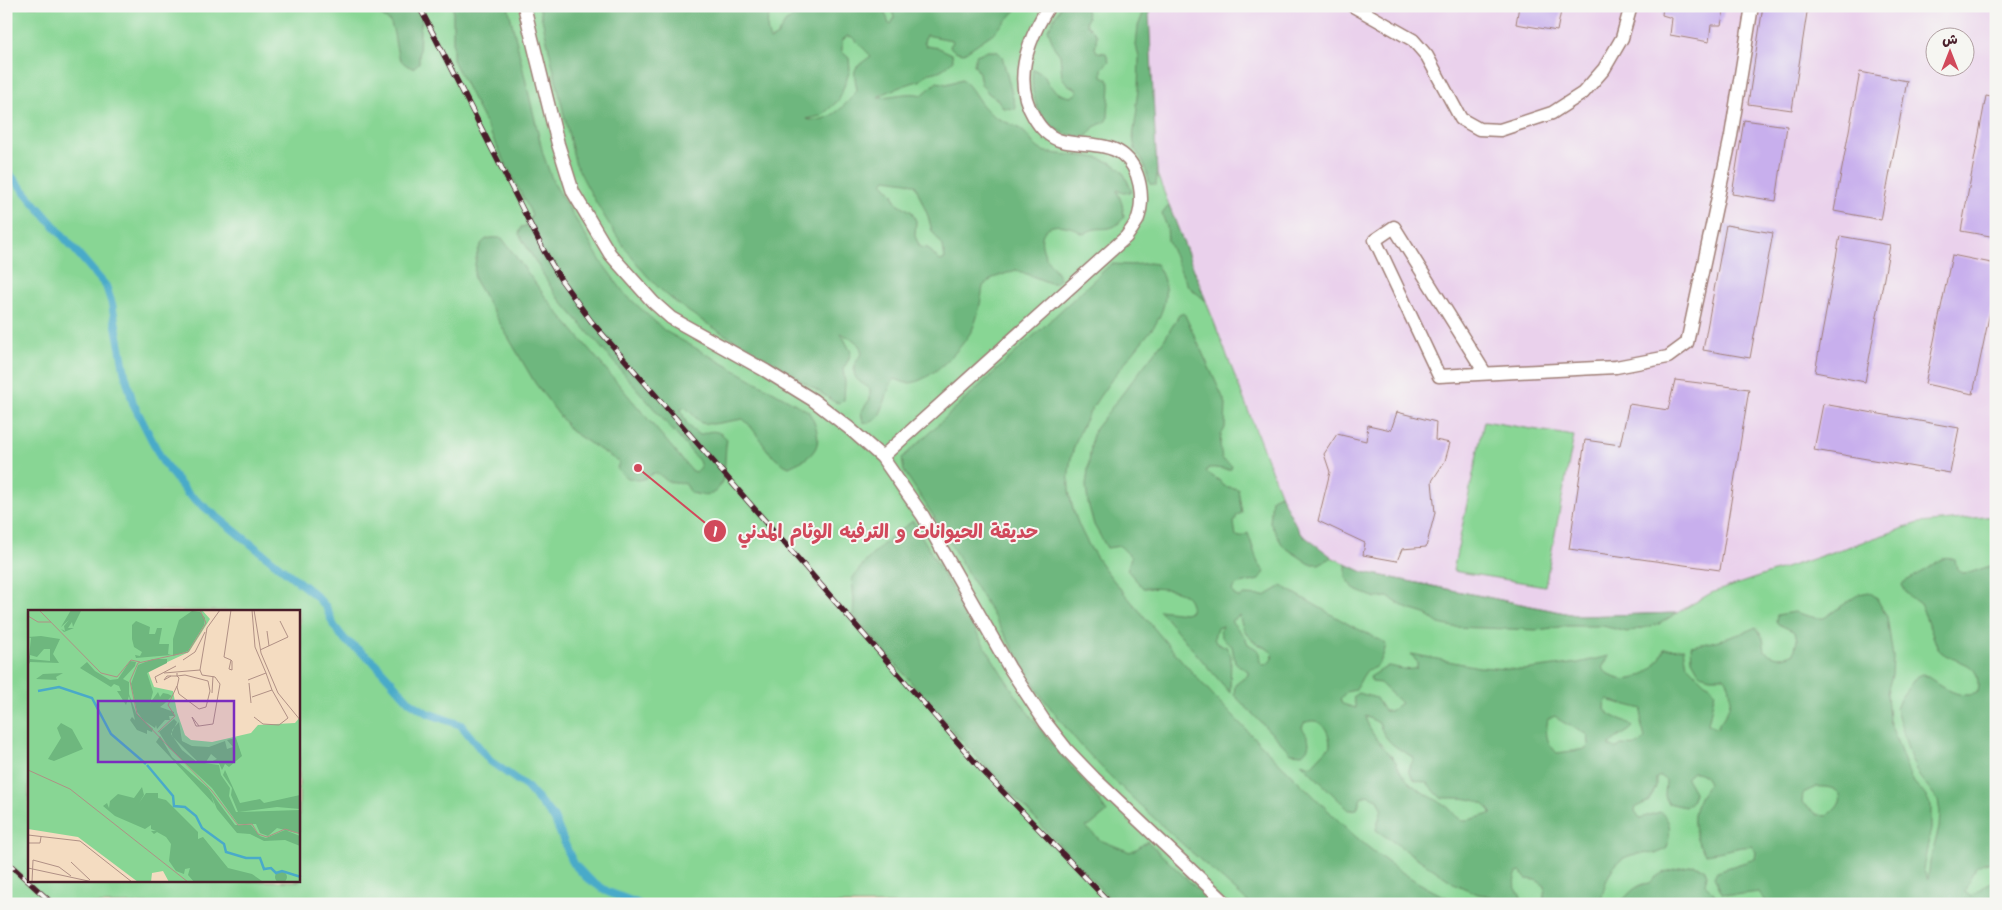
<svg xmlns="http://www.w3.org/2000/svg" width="2002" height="910" font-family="Kalam,'Playpen Sans Arabic',sans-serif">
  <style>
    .built { fill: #ead1ec; fill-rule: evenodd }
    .green { fill: #88d694; stroke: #697a60; fill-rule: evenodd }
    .forest { fill: #6eb77e; stroke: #5c6b54; fill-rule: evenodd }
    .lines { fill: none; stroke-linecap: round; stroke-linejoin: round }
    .stream { stroke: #4aaac9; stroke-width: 8 }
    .building { fill: #c8afed }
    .lane-casing { stroke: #9f7e76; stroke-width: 15 }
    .lane { stroke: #fff; stroke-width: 12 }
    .rail-casing { stroke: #4a1f2b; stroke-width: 5.5 }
    .rail { stroke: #f6f6f2; stroke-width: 4; stroke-dasharray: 11; stroke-linecap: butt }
    .inset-river { fill: none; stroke: #4aaac9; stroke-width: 2.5 }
    .inset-road { fill: none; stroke: #b09085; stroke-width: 1 }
    .view { fill: #7b2cbf; fill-opacity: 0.15; stroke: #7b2cbf; stroke-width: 2.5 }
    .inset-edge { fill: none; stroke: #4a1f2b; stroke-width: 2.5 }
    .leader { fill: none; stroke: #d1495b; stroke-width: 2 }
    .callout-dot { fill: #d1495b; stroke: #f6f6f2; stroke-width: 2 }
    .mark-label { font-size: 15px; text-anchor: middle; font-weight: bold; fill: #fff }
    .callout-label { font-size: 19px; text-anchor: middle; font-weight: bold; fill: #d1495b; stroke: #f6f6f2; stroke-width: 4; stroke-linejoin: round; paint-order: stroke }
  </style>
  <rect width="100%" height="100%" fill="#f6f6f2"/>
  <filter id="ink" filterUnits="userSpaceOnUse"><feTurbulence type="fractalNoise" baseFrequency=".02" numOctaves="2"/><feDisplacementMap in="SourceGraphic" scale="10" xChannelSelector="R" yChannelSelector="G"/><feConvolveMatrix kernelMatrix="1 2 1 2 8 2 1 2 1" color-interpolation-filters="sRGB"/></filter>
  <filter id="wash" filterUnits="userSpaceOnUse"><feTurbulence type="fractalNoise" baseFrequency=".0096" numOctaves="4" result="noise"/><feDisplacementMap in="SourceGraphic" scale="20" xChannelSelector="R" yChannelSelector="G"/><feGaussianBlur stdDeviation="1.12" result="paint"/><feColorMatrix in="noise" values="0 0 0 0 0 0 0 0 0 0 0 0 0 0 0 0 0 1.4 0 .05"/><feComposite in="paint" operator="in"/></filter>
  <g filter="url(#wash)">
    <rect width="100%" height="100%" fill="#f4dcc1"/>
    <path class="built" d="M1147,6H1996V516L1919,523L1711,593L1677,613L1580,616L1363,572L1327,555L1300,533L1285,506L1157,174ZM1934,38H1964V68H1934Z"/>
    <g class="green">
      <path d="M6,6H1147L1157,174L1285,506L1300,533L1327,555L1363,572L1580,616L1677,613L1711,593L1919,523L1996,516V904H6ZM29,611H299V881H29Z"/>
      <path d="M1484,421L1574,436L1545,586L1453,571Z"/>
    </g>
    <g class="forest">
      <path d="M365,6H425L420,29L419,63L413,68C392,62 398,40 391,24C386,15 372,14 365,6Z"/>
      <path d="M453,6H508L543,154L553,182L602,263L625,294L665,331L808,411C815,422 823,440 813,452C808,459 797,463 789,467C764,456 761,434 743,419L713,424L701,423L685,407L681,409C685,422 688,428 700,435C710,430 718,429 727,439C722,465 732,504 691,493L685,483C679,483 673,484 668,481C662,478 660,473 653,473C641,484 627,481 617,469L619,462L571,431L535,383L474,279C474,269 476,246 485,240C490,237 496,238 502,238L550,303L691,470L696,472L701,467L699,461L555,294L519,234L521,227L526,226L532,215L453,60Z"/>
      <path d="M539,6H773C767,19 765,27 770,40L776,37L785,23L795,15L812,6H883L889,24L892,23L894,17L890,6H1020L995,32L964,53C958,52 953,52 950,46L953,42L952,40L926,35L924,42L926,46L939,48L952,54L953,60C950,63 945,68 941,70C931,75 928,70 920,81C914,81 884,93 878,97C893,97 908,91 922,95L937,82L947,84L962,79C972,87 977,100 986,109C998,123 1014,122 1025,133C1031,139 1033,145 1041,150C1046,153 1053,153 1060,154C1079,156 1108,155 1122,171C1126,177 1129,185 1132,192L1123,193L1117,190L1122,204L1124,217C1110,237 1100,222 1084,234C1078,232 1075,228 1070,227C1043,220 1035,237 1047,259C1051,266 1058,271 1060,279L1056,283H1050L1016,270L993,278L983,286C981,300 979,314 973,328C964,346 929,385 906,383C902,382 898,380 895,379C883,390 886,427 863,422L861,412L870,399V389C867,386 864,385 860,382C850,375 854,361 862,354C860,340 850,339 841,333L851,352L848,361L843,369L845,382L844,400L839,403L835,402C804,382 773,362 741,344C714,328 682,310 659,288C628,259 593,201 575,162ZM847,36L852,37L871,56C852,70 853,67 857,90C846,106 827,125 806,119L821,116L839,100L850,70L849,58L842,52V41ZM886,179L907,182L915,185L928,216L932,231L943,246L945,259L940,261L928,248L920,247L915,236L916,221L912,212L896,202L893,194L883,183Z"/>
      <path d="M1061,6H1085L1088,18L1086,21L1087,25L1097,35L1095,48L1097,52L1106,53L1109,61L1102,69V76L1108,79L1110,85L1108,117L1105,122L1094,127L1086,137C1077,136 1067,135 1059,131C1036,120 1030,92 1033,69L1044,75C1049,88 1058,95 1071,97L1077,93V89L1068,85L1062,77L1060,55L1054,47L1048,29Z"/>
      <path d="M1146,6H1147L1149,13L1157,174L1156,185L1150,184L1143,161L1135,149L1133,137L1137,110L1136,105L1138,90L1139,58L1136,45L1138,26Z"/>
      <path d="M988,51H997L1002,56L1016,109L1003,108L998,100L988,93L981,84L979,73L974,64L976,55Z"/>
      <path d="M1169,205L1206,301L1188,286L1183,276L1168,241L1167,227L1162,214Z"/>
      <path d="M1150,263L1156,264C1170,284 1167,305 1155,325C1119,372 1064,426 1069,489C1071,509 1080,530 1090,547C1106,574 1128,597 1148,621C1194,677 1244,729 1296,779C1316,798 1335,818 1355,836C1386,863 1424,890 1463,904H1250C1194,854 1136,805 1085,750C1070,734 1056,715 1042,697L936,520L904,471L902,458L1111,264L1132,265Z"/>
      <path d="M1184,313L1226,404L1225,428L1221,435L1220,445L1222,459L1232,466L1231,469C1222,470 1216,467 1208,468L1206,472L1220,481L1224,486L1238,489L1242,513L1237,515L1234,523L1236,536L1241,537L1248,533L1258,563L1265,572L1259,580L1236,585L1232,590L1234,595L1240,598L1244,595L1265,596L1282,586L1350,625L1384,642L1386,645C1384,652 1382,663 1375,667C1371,670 1368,668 1365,673C1361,678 1359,685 1355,690L1346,692L1340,699L1342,704L1356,708L1353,697L1359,693L1376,698L1384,711H1390L1401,703L1380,683L1372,682L1370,677L1388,666C1398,667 1407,672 1417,668V662L1411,654L1479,667L1523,670L1578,663L1609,656L1602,668C1622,692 1656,675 1664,649L1684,648L1687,665L1705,683L1711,686L1715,692L1708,724L1717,729C1718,724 1722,720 1725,715C1732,703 1733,687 1724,677H1710L1700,674L1692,660L1691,646C1715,642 1735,637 1756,627L1763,638L1765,651C1775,659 1784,658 1794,653L1797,640L1795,632L1778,624L1776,621L1777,615L1794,612L1816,618H1824L1859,594L1869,592L1876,597L1887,617L1893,657L1892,675L1887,693L1889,720L1911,779L1925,795L1931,805V829L1923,869L1928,880L1930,862L1939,828L1940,812L1938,801L1919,776L1911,759L1896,709L1900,699L1916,677L1923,674C1939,683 1957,701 1977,693C1984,657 1953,666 1938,649L1921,605L1907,594L1902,585L1904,582C1911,578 1919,574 1926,570C1937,563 1941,555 1955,560L1957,569L1962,573L1972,572L1996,564V864C1977,856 1969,878 1965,892L1971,897L1987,884L1996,880V904H1768L1759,892L1735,895L1722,893L1714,877L1717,871L1755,859L1756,852L1752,846C1736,847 1722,852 1706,854C1695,842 1690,819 1697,804C1700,796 1705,789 1709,783C1705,775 1702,772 1693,772L1686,778L1694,792L1693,800L1685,807L1668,803L1665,796L1666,780L1661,776L1656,778V787L1649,801L1636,807L1635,811L1640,818L1660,812C1673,821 1670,834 1667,848C1655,857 1651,852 1638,854C1612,856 1604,882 1601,904H1543L1545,886L1536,880L1526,879L1521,872L1517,873C1510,888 1519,888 1522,901L1478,894L1455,884L1376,830L1382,808L1378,799L1367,795L1361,798L1357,809L1349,810L1301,763L1311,766L1330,746C1330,731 1321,715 1304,723L1302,728C1309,737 1313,746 1302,754L1291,753L1234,695L1235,685L1248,675V671L1235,663L1232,646C1225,641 1217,635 1222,626L1217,628L1214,638L1216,643L1227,647L1231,656L1230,693L1159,610L1185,613L1191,611C1194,586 1160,589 1143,588L1127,570L1131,557L1120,546L1107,548L1094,525L1088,503L1086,486L1092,438L1095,429L1164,340L1179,315ZM1240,616C1240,625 1248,638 1256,643C1263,647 1268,648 1273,654C1273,659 1269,664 1264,665L1260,662C1259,648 1258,650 1248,644L1245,637L1231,621ZM1607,700L1642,709L1641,723L1645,738C1639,748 1632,745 1621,745L1617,748L1609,747C1613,737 1626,735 1633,727C1625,717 1606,719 1604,705ZM1365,716L1379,723C1385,742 1397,749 1414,757L1412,763L1409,766V773L1415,780L1427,783L1441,798C1459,798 1481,796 1492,813C1486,815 1471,820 1466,820C1456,821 1452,809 1445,805C1429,795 1414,790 1402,774C1398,768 1397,761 1392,757C1380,743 1370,734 1365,716ZM1555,716C1565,726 1577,727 1588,735L1589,745L1586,749L1557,753C1546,742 1545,734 1548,719ZM1816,787C1842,785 1850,800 1827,816L1818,815L1802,802L1803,793Z"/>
      <path d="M1280,494L1300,533L1332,557L1319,564H1310L1283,546L1270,523L1272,498Z"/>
      <path d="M913,521C950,586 985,652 1029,714C1053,748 1084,778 1107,812L1090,826L1086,827L1100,840L1130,852L1138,848L1147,841L1213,904H1115L962,741L853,615L854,599L852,579C867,557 891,536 913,521Z"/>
      <path d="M1346,564L1363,572L1580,616L1677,613L1659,624L1627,632L1603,626H1566L1538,630L1453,627L1439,624L1425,614L1406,608L1388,597L1376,598L1355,590L1346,577Z"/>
      <path d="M1694,865L1704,868L1707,875L1705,884L1714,893L1717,904H1620C1628,894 1636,884 1650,883C1661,869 1678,869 1694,865Z"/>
    </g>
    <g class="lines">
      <path class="stream" d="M6,170L106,286L112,304L125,374L133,403L163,462L187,493L315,595L326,607L334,626L345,640L372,660L410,702L427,713L461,725L490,761L527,787L554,818L573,863L587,878L608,892L639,904"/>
    </g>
    <g id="blocks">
      <g class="building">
        <path d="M1519,6H1562L1557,31L1516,24Z"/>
        <path d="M1663,6H1725L1721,25H1711L1709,42L1670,35L1672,18L1662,15Z"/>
        <path d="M1763,6H1808L1792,110L1748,104Z"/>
        <path d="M1860,72L1907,81L1881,220L1834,211Z"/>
        <path d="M1986,96L1996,98V237L1961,231Z"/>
        <path d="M1744,120L1787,126L1776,201L1732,194Z"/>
        <path d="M1726,225L1773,233L1750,358L1703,350Z"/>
        <path d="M1840,236L1890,245L1865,382L1815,372Z"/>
        <path d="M1952,255L1996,264V283L1973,394L1925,384Z"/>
        <path d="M1675,380L1749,389L1720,570L1569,549L1585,440L1620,445L1629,404L1668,410Z"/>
        <path d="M1823,404L1959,428L1950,473L1814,450Z"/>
        <path d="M1397,412L1436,422L1435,440L1450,443L1445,461L1432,481L1435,513L1426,547L1402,549L1397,561L1363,555L1365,543L1318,521L1330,472L1324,454L1337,434L1366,441L1368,425L1391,430Z"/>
      </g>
    </g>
  </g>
  <g filter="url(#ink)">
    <use href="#blocks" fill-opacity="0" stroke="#9f7e76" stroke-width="1"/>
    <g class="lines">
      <defs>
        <g id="lane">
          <path d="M524,6L558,144L573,192L610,254L653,302L671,318L766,371L813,400L849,428L882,457L923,516L1009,667L1045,722L1067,750L1094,778L1227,904"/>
          <path d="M1353,6L1413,40L1427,56L1461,119L1479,129L1500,130L1552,113L1583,93L1604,69L1622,38L1631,6"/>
          <path d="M1485,373L1394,227L1375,240L1439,376L1616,367L1668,357L1687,343L1731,136L1752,6"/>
          <path d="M882,457L1126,237C1130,232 1134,226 1137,221C1145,200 1141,168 1122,154C1106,142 1081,146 1062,141C1050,138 1040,128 1034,117C1012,81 1028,39 1049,6"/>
        </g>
      </defs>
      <use href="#lane" class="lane-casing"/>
      <use href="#lane" class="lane"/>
      <defs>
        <g id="rail">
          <path d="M419,6L544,251L561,280L591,321L981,769L1111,904"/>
          <path d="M6,861L53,904"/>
        </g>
      </defs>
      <use href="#rail" class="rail-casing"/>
      <use href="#rail" class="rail"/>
    </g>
  </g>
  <g transform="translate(28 610)">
    <rect width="272" height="272" fill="#f4dcc1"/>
    <path d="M0,0H174L182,9L161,42L120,61L126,77L145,81L149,102L157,125L163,130L184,132L223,123L230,115L267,113L272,107V272H141L135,261L124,263L123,272H110L50,227L0,219Z" fill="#88d694"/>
    <path d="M43,0L53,1L45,17L44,12L40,18H46L36,22L33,19L37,21L36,16L41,10L33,17ZM164,1L172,2L177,8L176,15L160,41L145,46V29L151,10ZM108,11L122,17L121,24H127L129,18H134L131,34H141L140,44L143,45L108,48L107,45L112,46L114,42L106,37L104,29V15ZM13,26L32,29L25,44L31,53L2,52L0,56L3,28L0,27ZM16,39H22V51L2,49V45L9,47ZM125,49H139V53L119,63L125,82L122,93L130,82L132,87L135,83L140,84L144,86L136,94L139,98L136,94L132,97L146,102V106H141L142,110H137L129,119L128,115L127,118L115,110L109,102L103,74L110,55ZM102,51L108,52L107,56L95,69L101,72V84L108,103L125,119L124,122L119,120V124L109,120L102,110L104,107L107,110L101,86L98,95L89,81H93L91,76L86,74L83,77L52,58L59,52L67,61L82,70L90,69ZM35,63L28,67L29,70L8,69L15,64ZM146,109L149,112L143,124L154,140L169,152L191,155L193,165L202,178L201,186L208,202L272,200V224L249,218L240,226L232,223L228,214H210L184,178L141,138L131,122ZM151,112L154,131L164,136L181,137L197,131L199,139L205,137L199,130L208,128L214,146L201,157L197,154L194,160L190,151L180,153L189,149L183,144L178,152L169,151L144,126V120ZM33,113L44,119L55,139L26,151L20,149L33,128L29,118ZM132,126L144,147L180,178L207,215H223L232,226L238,228L257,220L272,226V236L257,230L236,231L222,224L209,223L189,199L183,185L186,194L128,132ZM197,160L212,193L232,189L236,193L272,185V199L249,197L210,202L203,185L204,178L195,165ZM114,177L116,185L111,193L118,183H130V188L138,190L170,222V229L175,227L200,258L224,264L234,271L166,272L160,265L162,258L157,259L156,264L148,261L141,251L143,234L138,227L129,222L126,224L123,221H128L123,219V215L117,219L87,206L75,196L79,193L81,198L82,191L90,184L106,188ZM247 267a6 6 0 1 1 12 0a6 6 0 1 1-12 0Z" fill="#6eb77e" fill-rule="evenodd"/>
    <path class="inset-river" d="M10,81L31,77L64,88L83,124L118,154M119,155L145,186L146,196L157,197L168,206L174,218L196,234L198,242L218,248H232L236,259L243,258L248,263L254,261L273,267"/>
    <path class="inset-road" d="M11,0L73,63L89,67L103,50L112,52M172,0L178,13L160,42L110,53L102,71L109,104L184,181L210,215L224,214L230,224L239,227L257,219L273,224M203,0L196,47L203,50M226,0L233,43L250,83L273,111M0,6L10,12H23M239,21L241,36M232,40L260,27L252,11M155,50L167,42L177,22M203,50L204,51V60L201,59ZM136,63L172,60L179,18L192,0M143,66L136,70L139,66H149L157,65L180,71L182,81L178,97L171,99L151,84L149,77L151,68L149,66V63M220,70L238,63L227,37L224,0M129,73L127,67L148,56M221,73L223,93M184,83L185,66M224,87L244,80M226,107L235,114L251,115L260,108L244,80L238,63M171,116H168L164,107L171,116L185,114L192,74L187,67L174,65L172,60M130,122L147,106L140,95L149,76M0,160L42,179L160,272M0,225L52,231L104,272M0,233H12L13,227M43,252L62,270M0,258L65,272M4,272L5,250L31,257L43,266"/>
    <path class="view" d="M70,91H206V152H70Z"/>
    <rect width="272" height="272" class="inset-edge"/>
  </g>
  <path class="leader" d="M638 468L715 531"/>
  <g class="callout-dot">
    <circle cx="638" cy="468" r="5"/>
    <circle cx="715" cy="531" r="12"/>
  </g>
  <g class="mark-label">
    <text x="715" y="537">1</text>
  </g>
  <g class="callout-label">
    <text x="888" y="538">حديقة الحيوانات و الترفيه الوئام المدني</text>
  </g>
  <rect width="2002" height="910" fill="none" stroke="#f6f6f2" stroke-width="25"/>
  <g transform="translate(1950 52)"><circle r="24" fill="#f6f6f2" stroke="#b1a0a2"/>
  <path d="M0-4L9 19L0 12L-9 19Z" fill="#d1495b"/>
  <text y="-8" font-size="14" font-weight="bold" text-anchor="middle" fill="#4a1f2b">ش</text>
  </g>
</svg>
